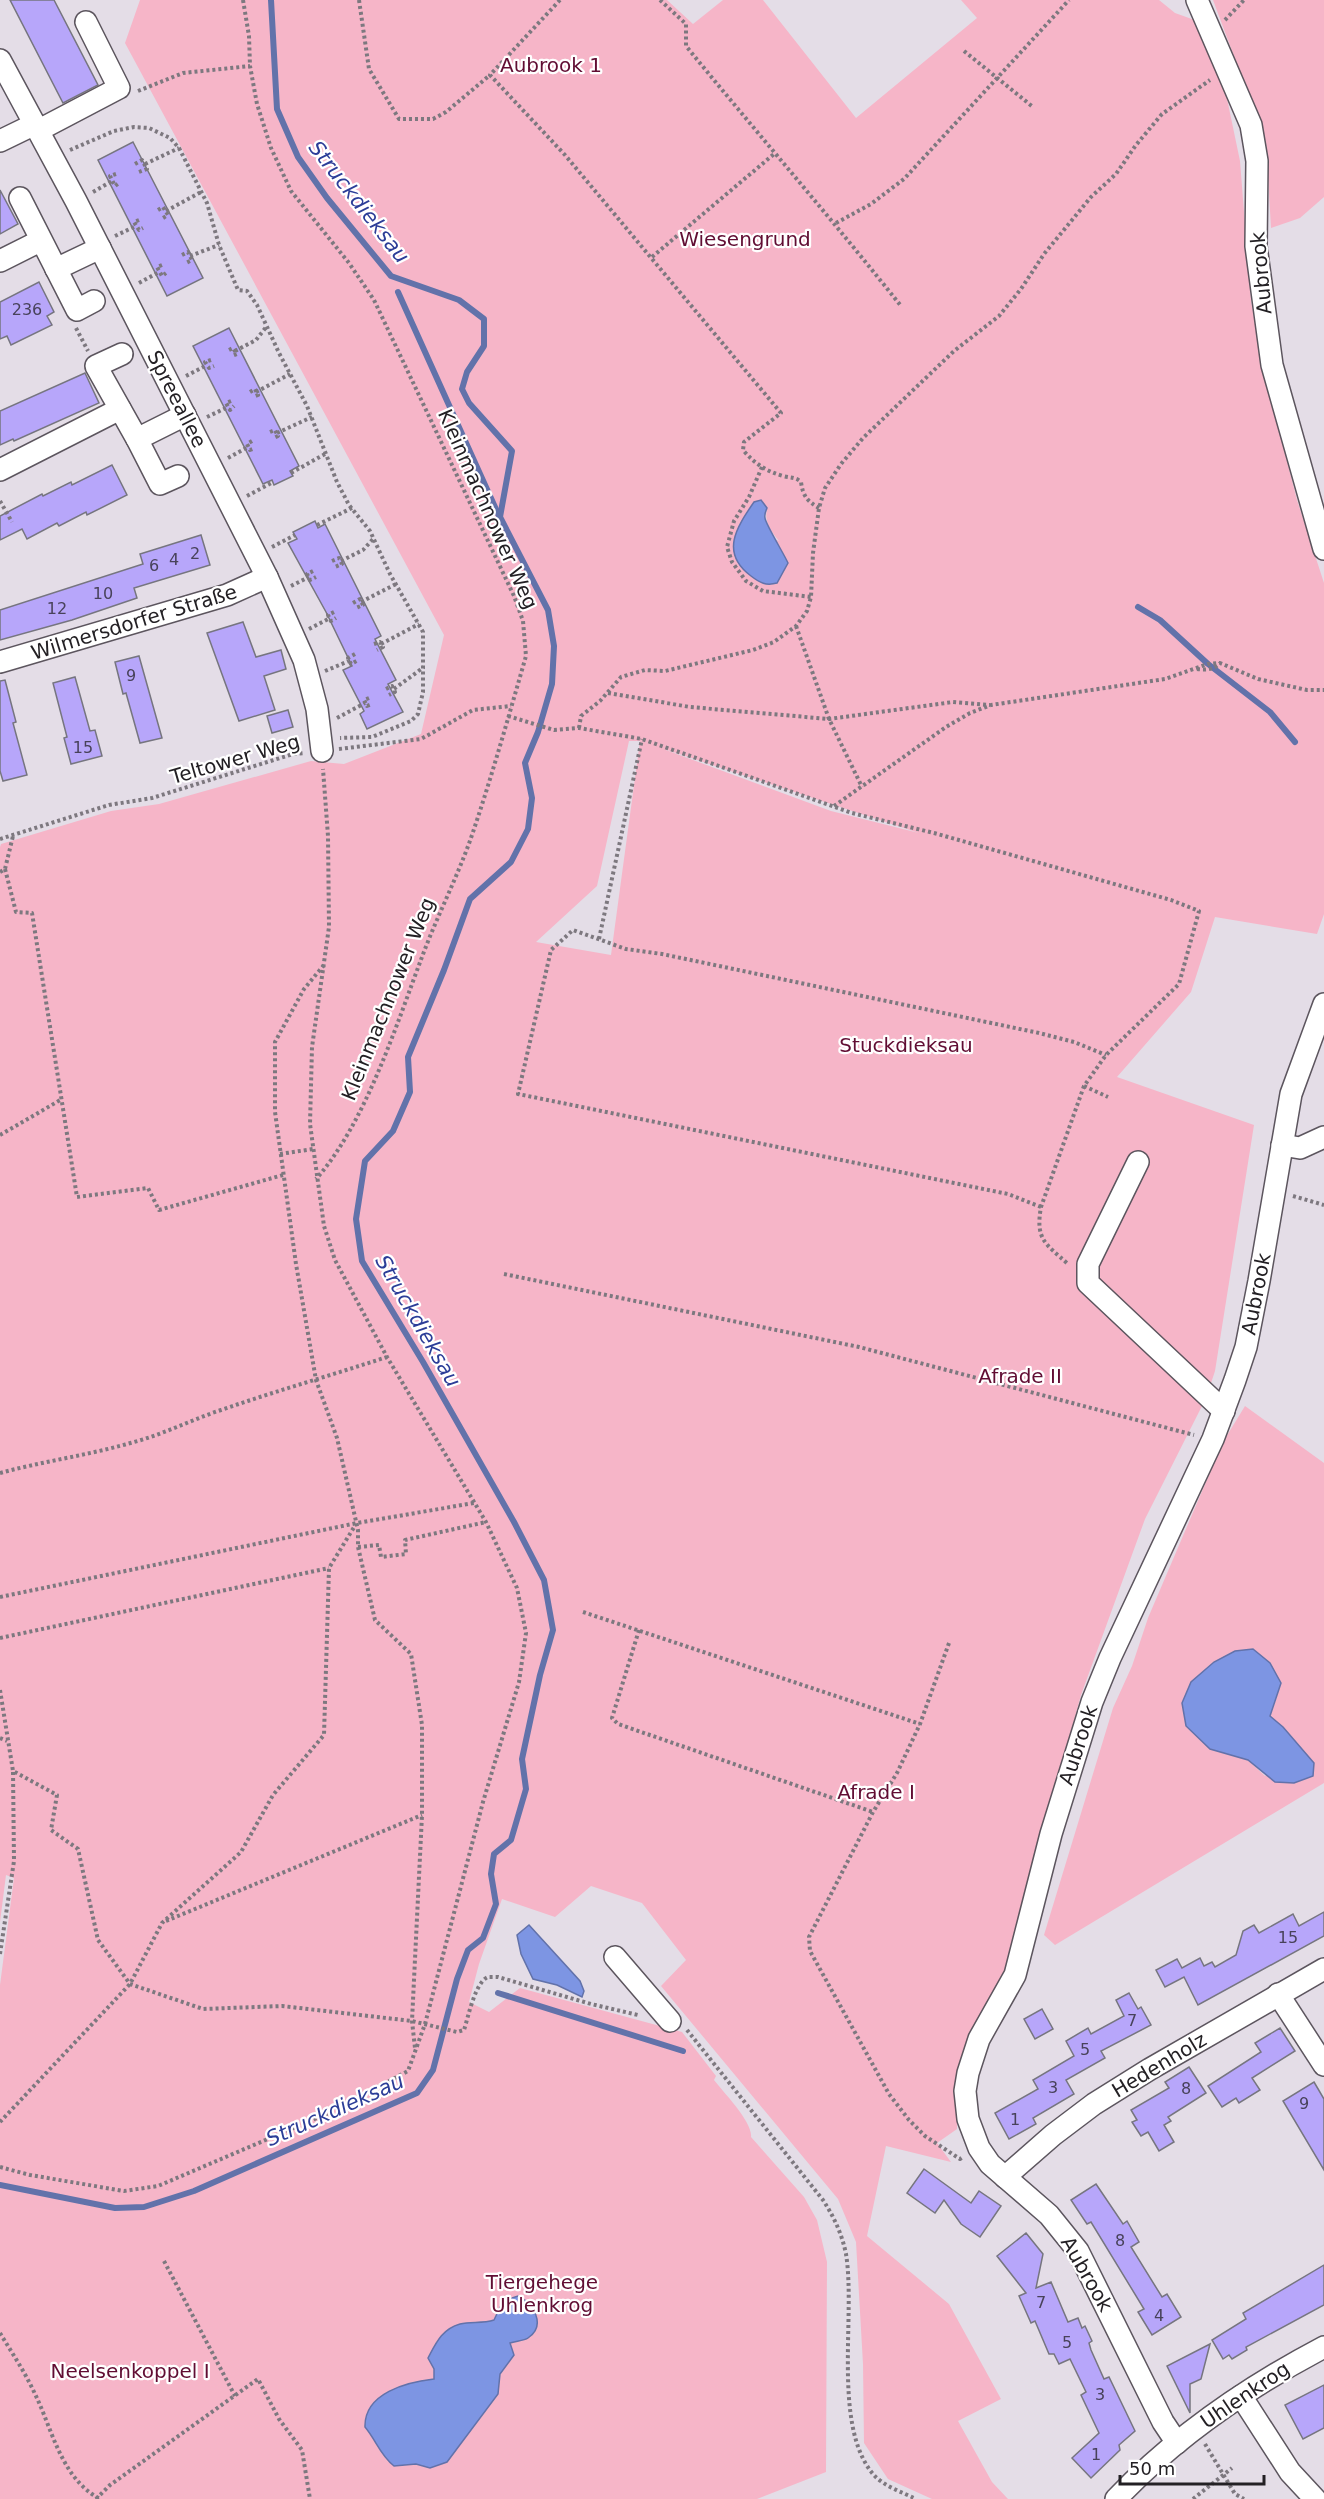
<svg xmlns="http://www.w3.org/2000/svg" width="1324" height="2499" font-family="'DejaVu Sans',sans-serif">
  <style>
    .green { fill: #f6b5c8; fill-rule: evenodd }
    .water { fill: #7d95e3; stroke: #6272aa; stroke-width: 1.5 }
    .lines { fill: none; stroke-linecap: round; stroke-linejoin: round }
    .stream { stroke: #6272aa; stroke-width: 6 }
    .building { fill: #b7a6fa; stroke: #76757f; stroke-width: 1.5 }
    .minor-casing { stroke: #5c555e; stroke-width: 24 }
    .path { stroke: #7d787f; stroke-width: 4; stroke-dasharray: 3 3; stroke-linecap: butt }
    .minor { stroke: #fff; stroke-width: 21 }
    .labels { text-anchor: middle; dominant-baseline: central; stroke-width: 4.5; stroke-linejoin: round; paint-order: stroke }
    .number-label { font-size: 16px; fill: #48425a }
    .park-label { font-size: 20px; fill: #610d33; stroke: #fff }
    .street-label { font-size: 20px; fill: #232024; stroke: #fff }
    .water-label { font-size: 21px; font-style: italic; fill: #2c3d98; stroke: #fff }
  </style>
  <rect width="100%" height="100%" fill="#e4dde7"/>
  <g class="green">
    <path d="M140,0H667L693,24L723,0H763L856,118L977,18L961,0H1159L1175,13L1203,23L1220,65L1240,161L1251,301L1263,368L1297,500L1324,583V914L1317,934L1215,917L1191,992L1117,1077L1254,1125L1215,1371L1206,1398L1145,1519L1081,1695L1006,1968L968,2047L957,2095V2129L937,2143L951,2162L886,2146L867,2236L949,2304L1001,2399L958,2421L992,2482L1008,2499H932L888,2479L864,2443L863,2364L856,2242L838,2199L661,1986L686,1960L642,1903L591,1886L555,1917L502,1899L479,1964L469,2002L489,2012L520,1988L682,2032L716,2076L714,2080C723,2092 753,2122 751,2137L804,2197L817,2220L827,2262L826,2472L757,2499H0V1985L14,1878L6,1875L0,1922V847L1,844L111,811L159,804L311,761L344,764L421,734L444,635L125,43ZM767,508C764,522 770,530 779,541L740,522ZM629,741H640L611,955L536,942L597,886ZM666,750H667L919,833L831,811Z"/>
    <path d="M1213,0H1324V197L1300,218L1271,228L1266,142Z"/>
    <path d="M1245,1406L1324,1463V1783L1055,1945L1044,1935L1113,1708L1132,1666L1148,1618L1223,1442ZM1277,1697L1270,1716L1300,1746L1265,1776L1248,1760L1230,1754Z"/>
  </g>
  <g class="water">
    <path d="M761,500L767,508C766,511 764,514 765,518C765,523 784,554 788,563L777,583C766,586 760,583 751,576C720,553 736,528 754,502Z"/>
    <path d="M1253,1649L1270,1663L1281,1683L1270,1716L1283,1727L1314,1763L1313,1776L1294,1783L1275,1782L1248,1760L1210,1749L1186,1726L1182,1703L1191,1682L1214,1662L1235,1651Z"/>
    <path d="M529,1925L580,1981L584,1991L582,1997L557,1985L533,1979L521,1954L517,1935Z"/>
    <path d="M518,2296C533,2303 547,2325 528,2338C524,2341 515,2341 510,2343L514,2355L500,2374L498,2394L447,2462L430,2468L416,2464L394,2466C380,2455 376,2440 365,2427C364,2393 407,2382 434,2379V2369L428,2358C436,2343 442,2329 460,2324C471,2321 482,2324 494,2320L503,2301Z"/>
  </g>
  <g class="lines">
    <g class="stream">
      <path d="M398,292L499,516"/>
      <path d="M1138,607L1160,620L1208,664L1270,712L1295,742"/>
      <path d="M498,1993L683,2051"/>
      <path d="M0,2185L115,2208L144,2207L194,2191L417,2093L433,2070L457,1979L468,1950L483,1938L496,1904L491,1874L494,1854L511,1840L526,1789L522,1759L540,1675L553,1630L544,1580L514,1522L423,1362L362,1261L356,1219L365,1161L393,1131L410,1092L408,1057L444,970L470,899L511,862L528,829L532,798L525,763L538,732L552,684L554,646L548,610L500,517L512,451L469,403L462,389L467,372L484,346V319L459,300L391,276L327,198L298,157L277,109L271,0"/>
    </g>
  </g>
  <g class="building">
    <path d="M10,0H54L98,85L63,103Z"/>
    <path d="M133,142L203,278L167,296L98,160Z"/>
    <path d="M0,190L18,224L0,234Z"/>
    <path d="M39,282L54,312L47,316L52,325L11,345L7,336L0,339V302Z"/>
    <path d="M229,328L299,466L290,471L293,476L274,485L272,480L263,484L193,346Z"/>
    <path d="M85,373L99,403L14,441L13,439L0,445V411Z"/>
    <path d="M112,465L127,495L87,515L86,512L59,526L57,523L27,539L22,529L0,540V516L42,494L43,496L71,482L72,485Z"/>
    <path d="M315,521L318,528L325,524L381,636L375,639L396,680L388,684L403,712L367,729L360,714L364,711L343,670L352,666L326,612L288,543L297,539L293,532Z"/>
    <path d="M201,535L210,565L134,588L137,598L72,620L0,640V610L143,564L140,554Z"/>
    <path d="M243,622L256,657L281,650L286,669L264,676L275,710L239,721L207,633Z"/>
    <path d="M139,656L162,738L140,743L126,693L123,694L115,662Z"/>
    <path d="M75,677L90,731L95,730L102,756L71,764L64,738L67,737L53,683Z"/>
    <path d="M5,680L16,722L13,723L27,775L3,781L0,771V681Z"/>
    <path d="M288,710L293,727L272,733L267,716Z"/>
    <path d="M1324,1912V1936L1198,2005L1184,1977L1165,1987L1156,1970L1177,1959L1182,1968L1200,1958L1204,1966L1212,1962L1215,1967L1236,1955L1243,1931L1254,1925L1259,1933L1293,1914L1299,1926Z"/>
    <path d="M1129,1993L1138,2009L1141,2007L1151,2025L1101,2051L1105,2058L1066,2080L1074,2094L1033,2118L1036,2124L1009,2139L995,2113L1038,2089L1033,2080L1074,2056L1066,2041L1088,2028L1091,2034L1124,2016L1116,2000Z"/>
    <path d="M1042,2009L1053,2029L1035,2039L1024,2019Z"/>
    <path d="M1280,2028L1295,2051L1252,2078L1260,2090L1239,2103L1236,2098L1222,2107L1208,2086L1261,2052L1255,2043Z"/>
    <path d="M1189,2067L1206,2093L1168,2117L1171,2121L1164,2125L1174,2142L1159,2151L1148,2132L1141,2136L1132,2122L1137,2120L1131,2110L1169,2088L1165,2082Z"/>
    <path d="M1314,2082L1324,2099V2170L1283,2101Z"/>
    <path d="M924,2169L971,2203L979,2191L1001,2206L980,2237L961,2224L944,2200L935,2213L907,2193Z"/>
    <path d="M1096,2184L1123,2224L1127,2221L1139,2242L1131,2247L1162,2297L1167,2294L1181,2317L1152,2335L1138,2312L1144,2309L1091,2222L1087,2224L1071,2200Z"/>
    <path d="M1026,2233L1043,2254L1036,2288L1051,2282L1068,2322L1078,2318L1082,2328L1085,2326L1092,2341L1089,2343L1091,2350L1104,2379L1109,2377L1135,2431L1119,2445L1120,2450L1091,2478L1072,2458L1099,2433L1081,2395L1086,2392L1070,2359L1059,2364L1054,2354H1049L1035,2321L1031,2323L1019,2296L1026,2293L997,2256Z"/>
    <path d="M1324,2265V2305L1246,2347L1247,2350L1232,2359L1229,2355L1223,2359L1212,2340L1246,2319L1243,2313Z"/>
    <path d="M1210,2344L1201,2379L1190,2384V2413L1167,2366Z"/>
    <path d="M1324,2385V2428L1303,2439L1285,2405Z"/>
  </g>
  <g class="lines">
    <defs>
      <g id="minor">
        <path d="M1197,0L1251,125L1257,161L1256,246L1272,365L1324,549"/>
        <path d="M0,60L76,201L267,577L304,660L317,709L322,751"/>
        <path d="M39,130L119,88L86,22"/>
        <path d="M0,141L35,124"/>
        <path d="M20,198L77,310L94,301"/>
        <path d="M0,261L40,241"/>
        <path d="M56,269L100,248"/>
        <path d="M122,354L96,366L137,439L160,484L178,476"/>
        <path d="M137,439L185,415"/>
        <path d="M0,470L120,409"/>
        <path d="M0,662L227,595L267,577"/>
        <path d="M1282,1145L1300,1148L1324,1137"/>
        <path d="M1138,1162L1088,1264V1283L1224,1411"/>
        <path d="M615,1957L670,2021"/>
        <path d="M1278,1994L1324,2065"/>
        <path d="M1005,2177L1053,2135L1094,2104L1150,2069L1324,1969"/>
        <path d="M1241,2396L1290,2472L1315,2499"/>
        <path d="M1177,2443L1163,2422L1078,2251L1049,2215L990,2164L979,2148L968,2119L965,2091L968,2073L979,2039L1015,1975L1051,1834L1092,1702L1110,1658L1213,1439L1235,1380L1246,1347L1259,1281L1291,1094L1324,1004"/>
        <path d="M1116,2499C1176,2436 1248,2387 1324,2347"/>
      </g>
    </defs>
    <use href="#minor" class="minor-casing"/>
    <g class="path">
      <path d="M243,0L249,36L250,66L257,104L271,148L291,191L349,263L374,300L514,596L523,621L526,656C509,715 492,776 472,835C458,876 437,916 422,957C396,1026 365,1124 316,1179"/>
      <path d="M359,0L369,69L399,119H433L446,112L490,75"/>
      <path d="M560,0L490,75L565,155L781,413L744,442L743,450C755,464 766,471 783,476C790,478 796,477 801,482C803,496 807,501 819,508"/>
      <path d="M660,0L686,24V46C757,133 831,218 901,306"/>
      <path d="M1225,20L1244,0"/>
      <path d="M964,51L1033,107"/>
      <path d="M138,91L183,73L250,66"/>
      <path d="M70,150L114,131L134,127L149,128L170,138L179,148L207,203L219,245L238,290L247,291L257,305L279,353L307,406L337,482L349,505L370,531L390,574L423,632V692L418,714L411,721L372,737L340,738"/>
      <path d="M135,164L142,160L147,169L139,172"/>
      <path d="M145,164L179,148"/>
      <path d="M116,174L110,176L115,186L120,182"/>
      <path d="M93,192L112,181"/>
      <path d="M158,210L163,207L168,215L163,218"/>
      <path d="M166,211L201,192"/>
      <path d="M139,220L134,222L139,230L143,228"/>
      <path d="M836,223L871,204L904,179L1069,0"/>
      <path d="M115,236L136,226"/>
      <path d="M182,255L188,252L192,260L186,263"/>
      <path d="M190,256L219,245"/>
      <path d="M652,257L774,154"/>
      <path d="M162,265L157,267L162,276L166,273"/>
      <path d="M139,283L159,272"/>
      <path d="M76,328L88,351"/>
      <path d="M229,350L233,348L237,354L232,356"/>
      <path d="M235,351L256,340L267,326"/>
      <path d="M211,360L205,362L209,368L214,366"/>
      <path d="M186,376L207,365"/>
      <path d="M250,392L255,389L258,395L253,397"/>
      <path d="M256,392L290,374"/>
      <path d="M231,401L226,403L230,410L234,406"/>
      <path d="M207,417L228,407"/>
      <path d="M270,432L275,430L278,436L274,438"/>
      <path d="M277,433L312,417"/>
      <path d="M252,441L247,444L250,450L255,448"/>
      <path d="M228,458L248,447"/>
      <path d="M762,467L749,497L734,521L727,547L732,562L746,581L763,591L811,597"/>
      <path d="M291,473L325,454"/>
      <path d="M247,496L273,482"/>
      <path d="M0,501L12,522"/>
      <path d="M317,525L352,508"/>
      <path d="M272,547L295,535"/>
      <path d="M332,561L339,558L342,564L335,567"/>
      <path d="M341,561L363,550L374,538"/>
      <path d="M313,571L307,574L310,580L316,577"/>
      <path d="M291,586L309,577"/>
      <path d="M361,602L396,584"/>
      <path d="M353,603L360,599L363,605L356,608"/>
      <path d="M334,612L328,615L331,621L336,618"/>
      <path d="M796,626L829,719L862,787"/>
      <path d="M309,629L330,618"/>
      <path d="M374,644L380,642L383,647L377,650"/>
      <path d="M381,644L419,624"/>
      <path d="M355,654L348,658L351,664L358,660"/>
      <path d="M1197,669C1205,670 1214,670 1220,663"/>
      <path d="M325,671L349,661"/>
      <path d="M386,689L392,686L395,692L389,695"/>
      <path d="M394,689L424,667"/>
      <path d="M608,693L690,707L829,719L953,702L990,705"/>
      <path d="M369,698L364,700L367,706L372,704"/>
      <path d="M508,716L554,730L579,728L642,739L852,813L934,833L1171,900L1199,911L1179,984L1106,1055L1084,1086L1041,1207C1035,1240 1046,1244 1068,1264"/>
      <path d="M337,718L365,703"/>
      <path d="M579,728L581,716L600,701L621,677L645,670L665,671L753,650L774,642L796,626L807,611L811,597L813,553L819,508L825,488L841,464L863,438L954,351L999,316L1021,289L1044,254L1091,197L1116,174L1136,145L1162,114L1210,80"/>
      <path d="M339,749L421,739L473,710L511,706"/>
      <path d="M834,806L946,727L970,713L991,705L1165,679L1208,664L1220,663L1258,679L1280,684L1307,690H1324"/>
      <path d="M0,839L109,805L152,798L293,754L305,753"/>
      <path d="M5,869L16,912L32,913L77,1197L148,1188L159,1210L283,1175"/>
      <path d="M0,872L5,869L13,836"/>
      <path d="M599,939L642,739"/>
      <path d="M324,965L304,989L275,1042V1112L296,1264L316,1380L337,1438L358,1530V1547L375,1620L411,1654L422,1725V1815L412,2021L415,2048"/>
      <path d="M1084,1086L1108,1097"/>
      <path d="M0,1135L62,1099"/>
      <path d="M280,1154L313,1149"/>
      <path d="M1293,1196L1324,1205"/>
      <path d="M1041,1207L1008,1194L518,1094L551,950L573,930L626,949L662,954L1039,1033L1074,1042L1106,1055"/>
      <path d="M504,1274L859,1347L1194,1435"/>
      <path d="M0,1473C44,1461 90,1455 134,1442C164,1434 191,1420 221,1410C276,1391 332,1375 387,1357"/>
      <path d="M358,1547L379,1545L381,1557L406,1554L405,1540L486,1522"/>
      <path d="M0,1597L357,1523L474,1503"/>
      <path d="M583,1612L920,1724"/>
      <path d="M639,1630L612,1718L618,1724L873,1812"/>
      <path d="M0,1638L329,1568"/>
      <path d="M949,1643L920,1724L897,1773L873,1812L809,1937L810,1951L889,2094L909,2120L925,2136L960,2159L963,2157"/>
      <path d="M0,1690L13,1771"/>
      <path d="M0,1738L7,1741"/>
      <path d="M166,1921L422,1815"/>
      <path d="M0,1954L14,1861L13,1771L57,1795L51,1830L78,1849L98,1940L130,1984L203,2009L282,2006L412,2021L457,2032L464,2030C468,2018 475,1982 488,1977C488,1977 497,1977 498,1977L591,2004L638,2015"/>
      <path d="M687,2030L823,2200C834,2217 842,2234 846,2254C856,2316 832,2425 873,2474C883,2486 902,2492 916,2499"/>
      <path d="M0,2122L130,1984L162,1923L241,1852L273,1795L324,1735L329,1568L356,1524"/>
      <path d="M0,2167L30,2175L124,2191L158,2186L331,2112L408,2071L425,2024L483,1802L519,1682L526,1633L517,1588L486,1522L387,1357L335,1260L324,1226L310,1124L312,1047L329,927L328,836L323,769"/>
      <path d="M164,2261L235,2396"/>
      <path d="M0,2333C12,2353 25,2372 35,2394C53,2431 61,2478 100,2499"/>
      <path d="M1205,2444L1235,2494L1244,2499"/>
      <path d="M96,2499L110,2485L258,2379L279,2419L302,2450L310,2499"/>
      <path d="M1193,2499L1232,2468"/>
    </g>
    <use href="#minor" class="minor"/>
  </g>
  <g class="labels">
    <g class="number-label">
      <text x="27" y="309">236</text>
      <text x="195" y="553">2</text>
      <text x="174" y="559">4</text>
      <text x="154" y="565">6</text>
      <text x="103" y="593">10</text>
      <text x="57" y="608">12</text>
      <text x="131" y="675">9</text>
      <text x="83" y="747">15</text>
      <text x="1288" y="1937">15</text>
      <text x="1132" y="2020">7</text>
      <text x="1085" y="2049">5</text>
      <text x="1053" y="2087">3</text>
      <text x="1186" y="2088">8</text>
      <text x="1304" y="2103">9</text>
      <text x="1015" y="2119">1</text>
      <text x="1120" y="2240">8</text>
      <text x="1041" y="2302">7</text>
      <text x="1159" y="2315">4</text>
      <text x="1067" y="2342">5</text>
      <text x="1100" y="2394">3</text>
      <text x="1096" y="2454">1</text>
    </g>
    <g class="park-label">
      <text x="551" y="65">Aubrook 1</text>
      <text x="745" y="239">Wiesengrund</text>
      <text x="906" y="1045">Stuckdieksau</text>
      <text x="1020" y="1376">Afrade II</text>
      <text x="876" y="1792">Afrade I</text>
      <text x="542" y="2282">Tiergehege<tspan x="542" dy="23">Uhlenkrog</tspan></text>
      <text x="130" y="2371">Neelsenkoppel I</text>
    </g>
    <g class="street-label">
      <text transform="translate(1261 273) rotate(-95)">Aubrook</text>
      <text transform="translate(177 399) rotate(63)">Spreeallee</text>
      <text transform="translate(488 509) rotate(66)">Kleinmachnower Weg</text>
      <text transform="translate(134 622) rotate(-17)">Wilmersdorfer Straße</text>
      <text transform="translate(235 759) rotate(-16)">Teltower Weg</text>
      <text transform="translate(388 999) rotate(-68)">Kleinmachnower Weg</text>
      <text transform="translate(1256 1294) rotate(-79)">Aubrook</text>
      <text transform="translate(1078 1745) rotate(-72)">Aubrook</text>
      <text transform="translate(1159 2065) rotate(-31)">Hedenholz</text>
      <text transform="translate(1087 2274) rotate(60)">Aubrook</text>
      <text transform="translate(1245 2395) rotate(-34)">Uhlenkrog</text>
    </g>
    <g class="water-label">
      <text transform="translate(359 202) rotate(52)">Struckdieksau</text>
      <text transform="translate(418 1321) rotate(60)">Struckdieksau</text>
      <text transform="translate(335 2110) rotate(-24)">Struckdieksau</text>
    </g>
  </g>
  <path d="M1120 2475v9h144v-9" fill="none" stroke="#232024" stroke-width="3"/>
  <text x="1129" y="2475" font-size="18" fill="#232024" stroke="#ffffff" stroke-width="4.5" paint-order="stroke">50 m</text>
</svg>
